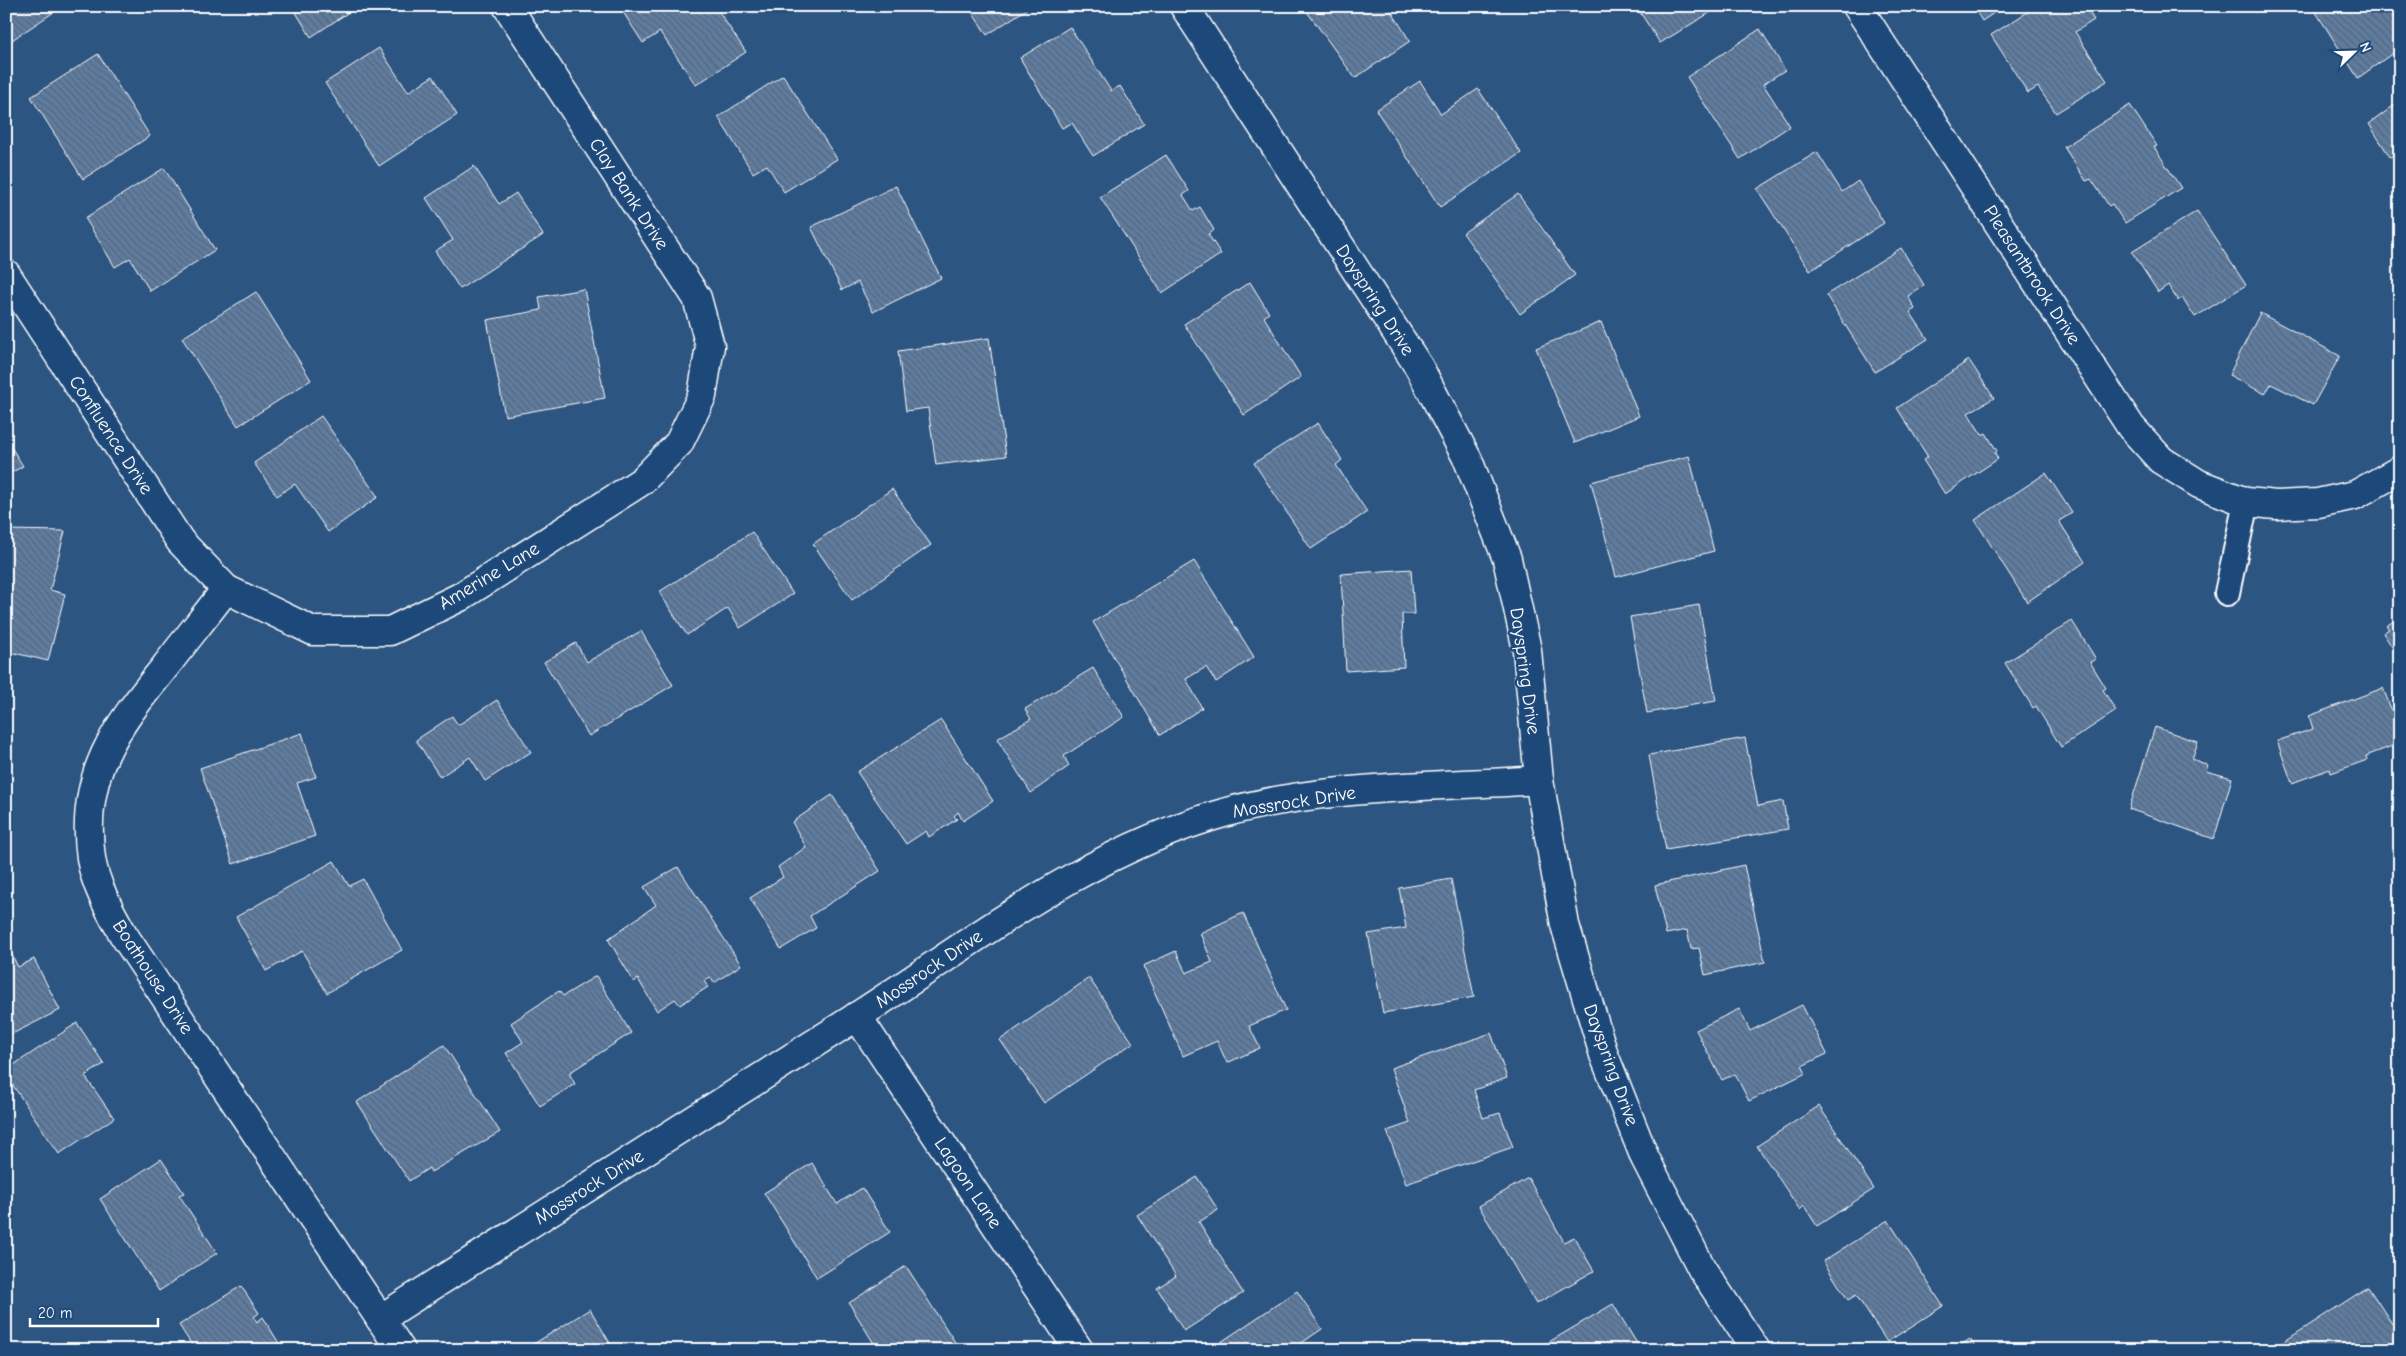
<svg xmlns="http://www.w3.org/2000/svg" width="2406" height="1356" font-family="'Comic Neue',sans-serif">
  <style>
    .building { fill: url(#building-back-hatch); stroke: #fff }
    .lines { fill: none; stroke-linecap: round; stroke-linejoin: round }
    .service-casing { stroke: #fff; stroke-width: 28 }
    .minor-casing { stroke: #fff; stroke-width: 31 }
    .service { stroke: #1f4a7a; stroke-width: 24 }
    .minor { stroke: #1f4a7a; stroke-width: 28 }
    .labels { text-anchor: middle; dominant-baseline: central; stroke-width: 4.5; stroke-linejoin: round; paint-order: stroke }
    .street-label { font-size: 19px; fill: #fff; stroke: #1f4a7a }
  </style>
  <defs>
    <pattern id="building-back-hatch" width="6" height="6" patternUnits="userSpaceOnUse" patternTransform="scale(1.25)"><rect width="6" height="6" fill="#5e7c9f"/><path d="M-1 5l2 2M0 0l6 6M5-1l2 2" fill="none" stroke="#56667a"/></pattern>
  </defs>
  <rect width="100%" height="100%" fill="#2c5582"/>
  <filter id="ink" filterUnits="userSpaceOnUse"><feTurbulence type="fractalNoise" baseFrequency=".02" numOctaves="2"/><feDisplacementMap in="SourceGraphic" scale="10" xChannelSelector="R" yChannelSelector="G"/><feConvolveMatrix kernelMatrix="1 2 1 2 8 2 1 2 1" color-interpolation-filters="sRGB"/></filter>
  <g filter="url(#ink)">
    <g class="building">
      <path d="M6,6H50L54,12L6,44Z"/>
      <path d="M292,6H358L311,37Z"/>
      <path d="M625,6H715L746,52L696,85L660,32L643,43L621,9Z"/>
      <path d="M968,6H1031L987,35Z"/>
      <path d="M1303,6H1388L1410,41L1355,78Z"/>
      <path d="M1636,6H1710L1713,11L1660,43Z"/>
      <path d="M1973,6H2004L1982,21Z"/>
      <path d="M2037,6H2085L2094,20L2075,32L2107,81L2056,113L2038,87L2028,93L1991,35Z"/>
      <path d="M2312,6H2391L2396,15L2393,16L2400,28V48L2358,78Z"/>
      <path d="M1070,27L1111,91L1120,86L1144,124L1093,156L1072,123L1062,128L1020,58Z"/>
      <path d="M1760,29L1785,70L1763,84L1790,126L1740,159L1687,77Z"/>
      <path d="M379,48L408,92L433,76L457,115L379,166L325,83Z"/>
      <path d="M98,54L150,136L83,179L31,97Z"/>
      <path d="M783,75L837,159L784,192L767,165L753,173L718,117Z"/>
      <path d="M1420,81L1441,114L1478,89L1521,153L1440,207L1376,110Z"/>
      <path d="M2400,101V152L2390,157L2369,124Z"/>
      <path d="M2130,105L2157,146L2154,147L2181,188L2125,223L2112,204L2109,206L2091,179L2086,181L2064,147Z"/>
      <path d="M1817,152L1842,192L1858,181L1884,223L1810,271L1757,189Z"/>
      <path d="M1166,155L1189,191L1183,195L1193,211L1200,207L1214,230L1208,234L1221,254L1162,293L1100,197Z"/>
      <path d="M474,166L499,204L516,193L543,235L460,289L435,251L453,240L426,198Z"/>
      <path d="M164,168L215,250L150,291L130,258L115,267L85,218Z"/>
      <path d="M896,186L941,278L873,312L858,282L842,290L811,227Z"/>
      <path d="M1518,194L1575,275L1520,314L1463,233Z"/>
      <path d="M2197,211L2246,285L2195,317L2182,297L2178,301L2168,285L2158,292L2132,252Z"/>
      <path d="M1901,248L1924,285L1908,296L1915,309L1910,312L1928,339L1875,372L1826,295Z"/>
      <path d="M1250,282L1269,313L1264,317L1301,377L1244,415L1184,324Z"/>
      <path d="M584,289L605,398L505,416L487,320L541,310L539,297Z"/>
      <path d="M256,292L311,380L238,426L182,338Z"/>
      <path d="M2260,313L2340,356L2313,405L2271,384L2265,394L2229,375Z"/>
      <path d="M1601,322L1639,416L1575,443L1536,348Z"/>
      <path d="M989,338L1006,456L936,465L928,408L906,411L898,351Z"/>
      <path d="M1969,360L1994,398L1968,413L1982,435L1986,433L1997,451L1995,453L1998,459L1945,494L1923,460L1928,457L1897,408Z"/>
      <path d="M321,416L378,497L328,532L295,484L277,496L254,463Z"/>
      <path d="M1318,423L1342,460L1336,465L1367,512L1311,549L1254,463Z"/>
      <path d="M6,439L23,466L6,476Z"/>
      <path d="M1689,456L1714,551L1616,577L1591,482Z"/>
      <path d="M2046,473L2072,513L2059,521L2085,562L2027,602L1975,520Z"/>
      <path d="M892,489L931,545L852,600L813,544Z"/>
      <path d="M6,530L65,531L50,590L65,594L48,661L6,651Z"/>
      <path d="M752,532L793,594L740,628L728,608L687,635L659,592Z"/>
      <path d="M1194,561L1254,657L1216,682L1206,667L1186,679L1202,708L1160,735L1093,622Z"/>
      <path d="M1411,569L1414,614H1402L1404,667L1346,671L1341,574Z"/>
      <path d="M1699,605L1716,701L1647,713L1630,617Z"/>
      <path d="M2400,617V659L2383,633L2389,629L2386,626Z"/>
      <path d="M2072,621L2096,659L2090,662L2106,688L2103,690L2116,711L2061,747L2036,706L2033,708L2005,663Z"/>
      <path d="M641,631L673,685L589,736L544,662L576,643L587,662Z"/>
      <path d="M1093,668L1124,717L1064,756L1069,766L1031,793L997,739L1031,719L1025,709Z"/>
      <path d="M2383,688L2400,732V743L2366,756L2367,760L2331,773L2330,769L2292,783L2277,741L2313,729L2309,716Z"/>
      <path d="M497,700L531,752L485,781L470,757L440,777L416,740L452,716L458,725Z"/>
      <path d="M941,720L993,801L963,821L958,812L954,816L957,819L929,837L926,831L906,844L857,772Z"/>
      <path d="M2155,727L2198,742L2192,759L2208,765L2206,771L2232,778L2214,839L2129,809Z"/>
      <path d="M302,733L316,777L297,783L315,836L233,864L200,768Z"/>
      <path d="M1745,738L1758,806L1783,801L1788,829L1666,850L1649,755Z"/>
      <path d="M832,795L880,871L810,916L816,928L781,949L750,898L783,877L778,867L806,847L792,822Z"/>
      <path d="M334,861L349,886L363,879L402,950L327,993L302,951L266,971L236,917Z"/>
      <path d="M1744,865L1765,962L1705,975L1699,948L1691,949L1687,930L1666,934L1655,885Z"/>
      <path d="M678,867L741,965L714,983L710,977L704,981L708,987L680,1005L675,999L657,1011L638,979L634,982L608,939L656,905L644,887Z"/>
      <path d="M1451,879L1474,997L1383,1013L1368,934L1406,928L1399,888Z"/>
      <path d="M1243,913L1286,1010L1249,1026L1260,1048L1227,1063L1217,1041L1183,1056L1143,966L1176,951L1186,973L1212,962L1200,933Z"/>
      <path d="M6,943L18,967L34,959L60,1010L6,1037Z"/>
      <path d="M596,976L631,1033L569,1073L575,1084L540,1106L506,1053L523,1042L511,1023L559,991L563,996Z"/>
      <path d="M1089,978L1133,1043L1044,1103L1000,1040Z"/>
      <path d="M1802,1005L1827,1054L1802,1066L1806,1073L1749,1101L1735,1074L1722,1080L1696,1030L1739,1009L1750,1031Z"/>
      <path d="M77,1023L104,1064L85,1076L114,1118L59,1154L6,1075V1070Z"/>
      <path d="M1491,1033L1507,1078L1474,1090L1483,1118L1500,1113L1513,1147L1406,1184L1387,1131L1410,1123L1391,1068Z"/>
      <path d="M444,1045L500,1132L431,1172L429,1168L409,1181L357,1102Z"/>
      <path d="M1819,1106L1874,1189L1817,1226L1804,1206L1800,1210L1757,1146Z"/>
      <path d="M161,1159L184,1193L179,1195L217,1253L159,1291L100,1199Z"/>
      <path d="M812,1163L837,1204L862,1188L890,1232L817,1278L764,1193Z"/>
      <path d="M1197,1177L1218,1210L1199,1222L1243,1293L1184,1331L1157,1288L1176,1276L1137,1215Z"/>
      <path d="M1528,1178L1564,1242L1574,1237L1594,1271L1536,1304L1479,1206Z"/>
      <path d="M1888,1220L1943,1306L1887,1342L1856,1295L1848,1300L1823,1261Z"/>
      <path d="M906,1266L960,1350H878L849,1303Z"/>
      <path d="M241,1286L259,1313L254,1317L257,1322L263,1317L283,1350H195L179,1325Z"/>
      <path d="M2368,1287L2400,1336V1350H2271Z"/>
      <path d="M1297,1291L1322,1329L1300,1344L1304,1350H1226L1221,1342Z"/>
      <path d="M1613,1304L1641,1350H1554L1549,1342Z"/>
      <path d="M590,1309L614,1350H535L532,1345Z"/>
      <path d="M1970,1339L1977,1350H1953Z"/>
    </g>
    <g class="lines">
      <defs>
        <path id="service" d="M2227,593L2246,502"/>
        <g id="minor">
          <path d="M1184,6L1419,367L1468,460L1507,559L1527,650L1539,780L1565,925L1604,1055L1645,1158L1702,1269L1756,1350"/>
          <path d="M1857,6L2131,427L2161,460L2199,484L2246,502L2276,505L2318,503L2355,495L2400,470"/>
          <path d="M6,274L180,541L226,589L313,631H390L460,597L642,481L679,443L702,396L710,346L697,298L507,6"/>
          <path d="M226,589C206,615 185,641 165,667C116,727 79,775 91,858C95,885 110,911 123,934L401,1350"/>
          <path d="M857,1016L1079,1350"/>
          <path d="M380,1319C539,1219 698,1119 856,1017C974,941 1089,850 1227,812C1325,785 1437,787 1539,780"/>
        </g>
      </defs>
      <use href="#service" class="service-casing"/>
      <use href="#minor" class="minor-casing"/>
      <use href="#service" class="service"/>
      <use href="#minor" class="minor"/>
    </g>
  </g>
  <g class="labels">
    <g class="street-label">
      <text transform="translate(629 194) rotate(57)">Clay Bank Drive</text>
      <text transform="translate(2032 275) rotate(57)">Pleasantbrook Drive</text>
      <text transform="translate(1375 300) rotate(57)">Dayspring Drive</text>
      <text transform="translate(111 435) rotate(57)">Confluence Drive</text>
      <text transform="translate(489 576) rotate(-31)">Amerine Lane</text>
      <text transform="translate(1525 671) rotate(82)">Dayspring Drive</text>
      <text transform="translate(1294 802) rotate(-9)">Mossrock Drive</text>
      <text transform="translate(929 969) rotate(-34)">Mossrock Drive</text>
      <text transform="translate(153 977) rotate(57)">Boathouse Drive</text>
      <text transform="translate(1611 1065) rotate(70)">Dayspring Drive</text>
      <text transform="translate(968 1183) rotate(56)">Lagoon Lane</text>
      <text transform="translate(589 1187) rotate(-32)">Mossrock Drive</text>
    </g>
  </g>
  <rect width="2406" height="1356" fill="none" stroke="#1f4a7a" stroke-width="25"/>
  <rect x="12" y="12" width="2381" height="1331" fill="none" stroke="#fff" stroke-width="2" filter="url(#ink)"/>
  <g transform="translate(2354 52) rotate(67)" stroke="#1f4a7a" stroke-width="4" paint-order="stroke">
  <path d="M0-4L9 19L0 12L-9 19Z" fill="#ffffff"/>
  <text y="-8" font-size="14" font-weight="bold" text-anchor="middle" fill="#ffffff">N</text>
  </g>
  <path d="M30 1318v8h128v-8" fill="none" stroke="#ffffff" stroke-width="2.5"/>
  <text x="38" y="1318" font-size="15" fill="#ffffff" stroke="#1f4a7a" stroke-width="4" paint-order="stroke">20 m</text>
</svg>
